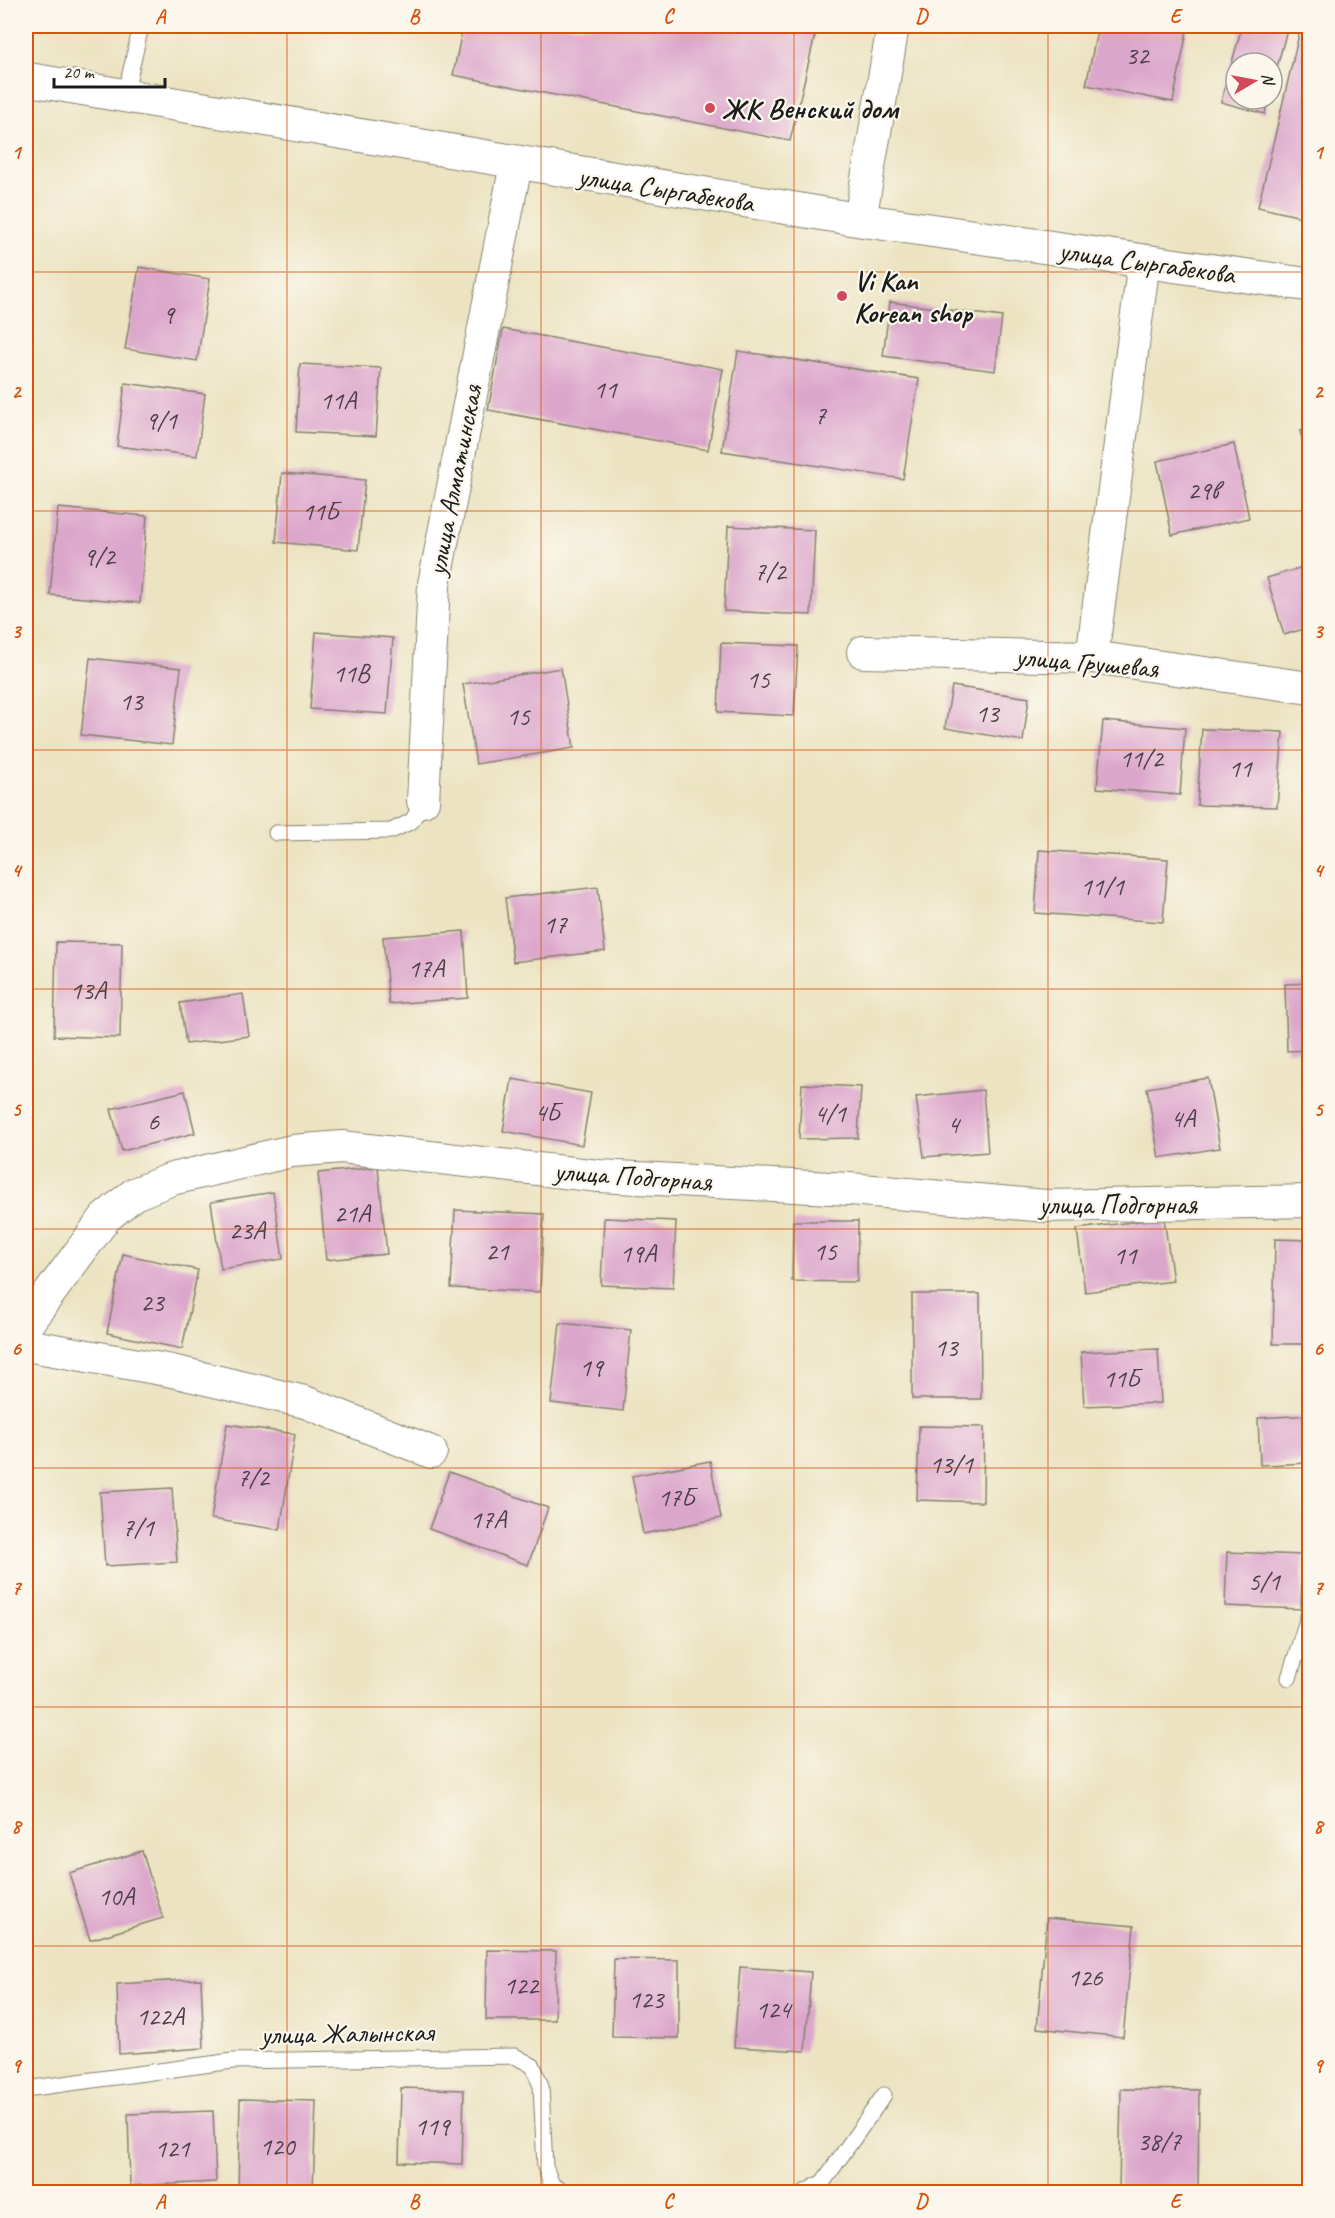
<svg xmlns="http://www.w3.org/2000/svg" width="1335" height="2218" font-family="Caveat,sans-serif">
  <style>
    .building { fill: #dba6cb }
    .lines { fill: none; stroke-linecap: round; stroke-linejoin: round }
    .service-casing { stroke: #84806e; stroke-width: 17 }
    .minor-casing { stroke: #84806e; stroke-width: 34 }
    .tertiary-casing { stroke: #84806e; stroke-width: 35 }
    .service { stroke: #fff; stroke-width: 15 }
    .minor { stroke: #fff; stroke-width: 32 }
    .tertiary { stroke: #fff; stroke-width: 33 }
    .grid { fill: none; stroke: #d4530e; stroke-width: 1.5; stroke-opacity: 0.55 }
    .poi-dot { fill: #d1495b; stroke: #fbf7ec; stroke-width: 2 }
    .labels { text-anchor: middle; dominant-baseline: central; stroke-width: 4.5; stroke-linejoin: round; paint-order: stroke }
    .number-label { font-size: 26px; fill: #4c3e48 }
    .poi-label { font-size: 28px; font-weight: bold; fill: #1c1c1c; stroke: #fbf7ec; text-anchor: start }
    .street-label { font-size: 28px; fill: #1c1c1c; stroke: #fbf7ec }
    .neatline { fill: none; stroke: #d4530e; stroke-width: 2 }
    .grid-label { font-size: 20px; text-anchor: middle; font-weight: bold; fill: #d4530e }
  </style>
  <rect width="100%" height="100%" fill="#fbf7ec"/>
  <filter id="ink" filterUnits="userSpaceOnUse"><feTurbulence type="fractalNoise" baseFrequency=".0167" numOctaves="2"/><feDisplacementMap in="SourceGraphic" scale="12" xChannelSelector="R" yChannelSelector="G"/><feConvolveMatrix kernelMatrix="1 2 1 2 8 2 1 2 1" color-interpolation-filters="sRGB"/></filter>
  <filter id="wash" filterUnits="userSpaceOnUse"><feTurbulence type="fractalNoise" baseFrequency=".008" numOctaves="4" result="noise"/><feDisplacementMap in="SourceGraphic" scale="24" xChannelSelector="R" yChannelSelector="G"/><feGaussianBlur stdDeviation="1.35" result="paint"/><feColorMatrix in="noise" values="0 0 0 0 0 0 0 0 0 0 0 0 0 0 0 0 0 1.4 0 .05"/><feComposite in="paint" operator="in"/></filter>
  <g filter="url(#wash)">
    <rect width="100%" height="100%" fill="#ebe3c1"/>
    <g id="blocks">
      <g class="building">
        <path d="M463,26H789L816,31L790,141L453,75Z"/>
        <path d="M1098,26H1188L1173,102L1086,85Z"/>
        <path d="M1242,26H1288L1273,82L1272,63H1236V99H1268L1265,114L1221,102Z"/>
        <path d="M1301,26H1310V219L1258,207Z"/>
        <path d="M139,267L210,279L197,361L125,349Z"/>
        <path d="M890,302L1002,317L995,371L883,356Z"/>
        <path d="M503,329L723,369L708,450L488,410Z"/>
        <path d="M738,351L919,379L903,479L722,451Z"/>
        <path d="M300,364L381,368L376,436L296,432Z"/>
        <path d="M125,383L205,394L197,456L117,446Z"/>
        <path d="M1310,429V466H1309L1300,431Z"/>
        <path d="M1234,444L1249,518L1172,535L1157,461Z"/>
        <path d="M282,473L365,480L358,550L276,542Z"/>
        <path d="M58,508L147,516L140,603L50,595Z"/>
        <path d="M728,526L815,530L811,615L724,611Z"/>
        <path d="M1310,565V627L1284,635L1267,578Z"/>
        <path d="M316,632L393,638L387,714L310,709Z"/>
        <path d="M721,643L798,646L794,716L718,712Z"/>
        <path d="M90,658L181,668L172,745L81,735Z"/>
        <path d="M561,668L574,748L476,764L463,684Z"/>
        <path d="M952,686L1029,698L1023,741L945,728Z"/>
        <path d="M1103,721L1185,728L1180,795L1097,788Z"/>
        <path d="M1202,729L1283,732L1277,807L1197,805Z"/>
        <path d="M1039,850L1168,859L1163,922L1035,913Z"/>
        <path d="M598,887L605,951L513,962L505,898Z"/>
        <path d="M464,931L468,998L389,1004L383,937Z"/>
        <path d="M56,942L122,943L120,1038L54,1036Z"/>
        <path d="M1310,983V1050L1287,1051L1285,984Z"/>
        <path d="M243,994L249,1036L186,1044L180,1003Z"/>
        <path d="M1208,1078L1220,1148L1159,1158L1147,1088Z"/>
        <path d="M512,1079L591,1093L582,1145L503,1131Z"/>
        <path d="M802,1084L861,1087L858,1138L799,1139Z"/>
        <path d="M983,1090L988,1152L924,1157L916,1097Z"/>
        <path d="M185,1091L195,1133L122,1151L111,1109Z"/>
        <path d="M378,1167L387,1254L326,1260L318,1173Z"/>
        <path d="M273,1192L283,1259L221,1269L211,1202Z"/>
        <path d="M455,1210L544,1214L540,1292L451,1288Z"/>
        <path d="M604,1218L676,1221L673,1288L601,1285Z"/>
        <path d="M1164,1218L1173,1281L1085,1292L1077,1229Z"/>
        <path d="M793,1221H858L857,1282L792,1281Z"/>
        <path d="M1275,1239L1310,1240V1344H1273Z"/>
        <path d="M123,1254L198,1270L182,1349L107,1333Z"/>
        <path d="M912,1294H980L981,1399H912Z"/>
        <path d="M560,1323L631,1330L623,1411L551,1403Z"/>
        <path d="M1158,1349L1161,1403L1084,1406L1081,1352Z"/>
        <path d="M1310,1415V1463L1260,1465L1258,1418Z"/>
        <path d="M227,1424L295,1434L280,1530L211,1519Z"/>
        <path d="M919,1426L984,1427L983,1502L917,1500Z"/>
        <path d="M710,1461L721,1518L643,1534L632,1476Z"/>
        <path d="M449,1472L548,1508L528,1565L429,1529Z"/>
        <path d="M172,1488L177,1562L105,1566L100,1492Z"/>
        <path d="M1227,1552L1303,1555L1301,1609L1225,1606Z"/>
        <path d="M142,1851L163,1918L90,1940L69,1873Z"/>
        <path d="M1047,1918L1134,1926L1123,2037L1037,2028Z"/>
        <path d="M487,1950L556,1951L555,2020H486Z"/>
        <path d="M614,1959L679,1960V2038L612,2037Z"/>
        <path d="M740,1967L811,1972L805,2051L734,2047Z"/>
        <path d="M201,1979L204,2048L119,2054L117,1984Z"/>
        <path d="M401,2088L464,2090L462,2164L399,2162Z"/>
        <path d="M1121,2089L1199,2090L1198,2192H1119Z"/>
        <path d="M240,2099L316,2101L313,2192L238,2191Z"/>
        <path d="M213,2111L216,2182L130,2186L128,2114Z"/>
      </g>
    </g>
  </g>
  <g filter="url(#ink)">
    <use href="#blocks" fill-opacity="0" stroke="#84806e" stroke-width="1.5"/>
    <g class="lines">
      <defs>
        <g id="service">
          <path d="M125,96L141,26"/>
          <path d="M276,833L391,831L412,821L423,801"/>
          <path d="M1289,1678L1310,1610"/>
          <path d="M26,2089L233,2061L515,2056L533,2066L541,2086L545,2167L552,2185L565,2192"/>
          <path d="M805,2192L823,2182L884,2095"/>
        </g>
        <g id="minor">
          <path d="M860,220L893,26"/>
          <path d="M863,652L1092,657L1310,688"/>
          <path d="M1092,657L1144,261"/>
          <path d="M423,801L434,584L516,164"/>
          <path d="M26,1325L105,1218L134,1194L172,1179L292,1151L342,1147L599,1176L850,1189L1046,1206L1310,1201"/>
          <path d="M26,1345L172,1371L305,1402L431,1452"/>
        </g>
        <path id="tertiary" d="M26,79L860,220L1310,285"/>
      </defs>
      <use href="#service" class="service-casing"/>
      <use href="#minor" class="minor-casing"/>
      <use href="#tertiary" class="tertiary-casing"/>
      <use href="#service" class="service"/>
      <use href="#minor" class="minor"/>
      <use href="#tertiary" class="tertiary"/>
    </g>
  </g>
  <path class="grid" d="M287,26V2192M541,26V2192M794,26V2192M1048,26V2192M26,272H1310M26,511H1310M26,750H1310M26,989H1310M26,1229H1310M26,1468H1310M26,1707H1310M26,1946H1310"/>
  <g class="poi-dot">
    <circle cx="710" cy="108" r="6"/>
    <circle cx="842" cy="296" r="6"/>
  </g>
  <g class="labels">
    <g class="number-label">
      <text x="1137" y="55">32</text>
      <text x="168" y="314">9</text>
      <text x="605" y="389">11</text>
      <text x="338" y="400">11А</text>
      <text x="820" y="415">7</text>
      <text x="161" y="420">9/1</text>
      <text x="1203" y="490">29в</text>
      <text x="320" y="511">11Б</text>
      <text x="99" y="556">9/2</text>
      <text x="770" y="571">7/2</text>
      <text x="351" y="673">11В</text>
      <text x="758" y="679">15</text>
      <text x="131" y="701">13</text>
      <text x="987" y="713">13</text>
      <text x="518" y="716">15</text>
      <text x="1141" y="758">11/2</text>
      <text x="1240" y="768">11</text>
      <text x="1102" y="886">11/1</text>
      <text x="555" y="924">17</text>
      <text x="426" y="968">17А</text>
      <text x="88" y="990">13А</text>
      <text x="547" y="1112">4Б</text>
      <text x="830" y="1113">4/1</text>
      <text x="1183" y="1118">4А</text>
      <text x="153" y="1121">6</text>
      <text x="953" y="1124">4</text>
      <text x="352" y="1213">21А</text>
      <text x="247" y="1230">23А</text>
      <text x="497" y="1251">21</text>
      <text x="825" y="1251">15</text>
      <text x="638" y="1253">19А</text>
      <text x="1125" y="1255">11</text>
      <text x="152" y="1302">23</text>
      <text x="946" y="1347">13</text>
      <text x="591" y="1367">19</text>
      <text x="1121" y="1378">11Б</text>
      <text x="951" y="1464">13/1</text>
      <text x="253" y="1477">7/2</text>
      <text x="676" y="1497">17Б</text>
      <text x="488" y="1519">17А</text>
      <text x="138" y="1527">7/1</text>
      <text x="1264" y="1581">5/1</text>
      <text x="116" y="1896">10А</text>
      <text x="1085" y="1977">126</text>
      <text x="521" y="1985">122</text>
      <text x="646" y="1999">123</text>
      <text x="773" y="2009">124</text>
      <text x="160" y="2016">122А</text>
      <text x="432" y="2126">119</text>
      <text x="1159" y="2141">38/7</text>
      <text x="277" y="2146">120</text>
      <text x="172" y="2148">121</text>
    </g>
    <g class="poi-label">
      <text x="722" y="108">ЖК Венский дом</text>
      <text x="854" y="280">Vi Kan<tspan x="854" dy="32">Korean shop</tspan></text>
    </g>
    <g class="street-label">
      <text transform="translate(666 189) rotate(9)">улица Сыргабекова</text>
      <text transform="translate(1147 262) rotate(8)">улица Сыргабекова</text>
      <text transform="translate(454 480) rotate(-79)">улица Алматинская</text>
      <text transform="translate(1087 662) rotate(5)">улица Грушевая</text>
      <text transform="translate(633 1176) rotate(4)">улица Подгорная</text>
      <text x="1118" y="1204">улица Подгорная</text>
      <text transform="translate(347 2033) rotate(-1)">улица Жалынская</text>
    </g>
  </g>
  <rect width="1335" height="2218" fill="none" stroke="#fbf7ec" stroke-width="66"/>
  <g transform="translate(1254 81) rotate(80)"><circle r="28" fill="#fbf7ec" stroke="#a29f99" stroke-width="1.5"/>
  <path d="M0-4.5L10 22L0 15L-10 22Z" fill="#d1495b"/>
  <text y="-9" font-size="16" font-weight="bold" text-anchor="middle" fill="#1c1c1c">N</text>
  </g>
  <path d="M54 78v9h111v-9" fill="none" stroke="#1c1c1c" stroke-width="3"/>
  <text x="63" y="78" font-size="18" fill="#1c1c1c" stroke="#fbf7ec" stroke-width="4.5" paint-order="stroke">20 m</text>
  <rect x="33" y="33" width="1269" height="2152" class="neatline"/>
  <g class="grid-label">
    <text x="160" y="23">A</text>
    <text x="414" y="23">B</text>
    <text x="668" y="23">C</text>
    <text x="921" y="23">D</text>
    <text x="1175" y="23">E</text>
    <text x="16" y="159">1</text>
    <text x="1318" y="159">1</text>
    <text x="16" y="398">2</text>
    <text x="1318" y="398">2</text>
    <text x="16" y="638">3</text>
    <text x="1318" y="638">3</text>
    <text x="16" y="877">4</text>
    <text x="1318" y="877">4</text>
    <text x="16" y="1116">5</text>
    <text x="1318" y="1116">5</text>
    <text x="16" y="1355">6</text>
    <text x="1318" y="1355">6</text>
    <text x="16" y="1594">7</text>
    <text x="1318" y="1594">7</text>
    <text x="16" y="1833">8</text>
    <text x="1318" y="1833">8</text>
    <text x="16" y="2072">9</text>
    <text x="1318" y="2072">9</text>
    <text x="160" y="2208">A</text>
    <text x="414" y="2208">B</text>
    <text x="668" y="2208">C</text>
    <text x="921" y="2208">D</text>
    <text x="1175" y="2208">E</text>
  </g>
</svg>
